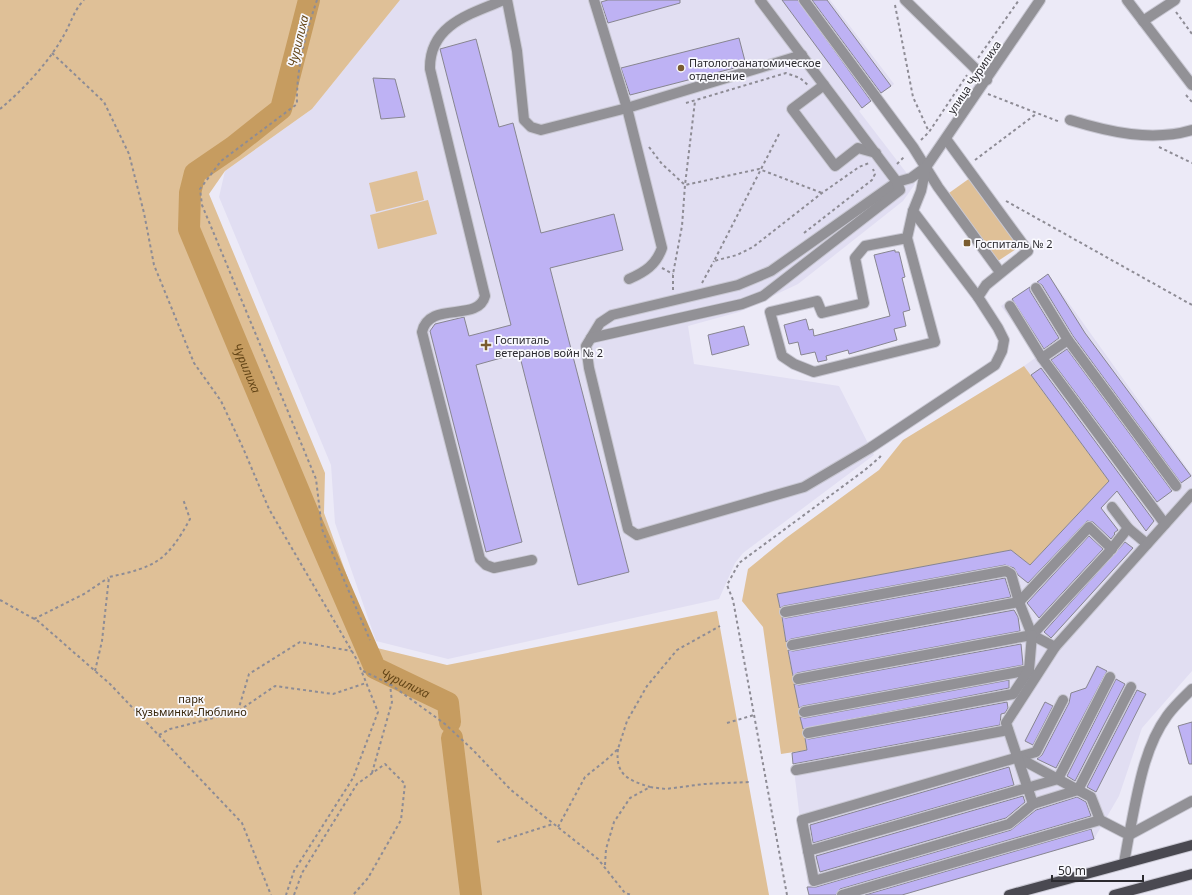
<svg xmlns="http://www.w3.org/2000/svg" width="1192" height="895" font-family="'Noto Sans',sans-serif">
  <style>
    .built { fill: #e1def2 }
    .green { fill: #dfc097 }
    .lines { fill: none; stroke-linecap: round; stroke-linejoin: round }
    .river { stroke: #c69c60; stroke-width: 22 }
    .building { fill: #beb2f4; stroke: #878590 }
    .minor-casing { stroke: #c9c8d3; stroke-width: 12 }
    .major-casing { stroke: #c9c8d3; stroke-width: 12 }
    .path { stroke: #8e8c95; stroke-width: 2; stroke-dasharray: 3 3; stroke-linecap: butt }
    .minor { stroke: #929196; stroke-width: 10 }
    .major { stroke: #4a4951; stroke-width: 10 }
    .poi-dot { fill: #7a5c30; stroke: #f9f9fe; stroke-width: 1.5 }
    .labels { text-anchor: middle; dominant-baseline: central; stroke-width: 3.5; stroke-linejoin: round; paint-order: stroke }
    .poi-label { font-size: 11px; fill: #2c2b30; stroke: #f9f9fe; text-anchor: start }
    .street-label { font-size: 11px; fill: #2c2b30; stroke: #f9f9fe }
    .park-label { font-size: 11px; fill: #38260b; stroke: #f9f9fe }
    .water-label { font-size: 12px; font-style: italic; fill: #634517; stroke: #f9f9fe }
  </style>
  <rect width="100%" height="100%" fill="#eceaf7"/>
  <g class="built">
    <path d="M400,0H830L894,84L859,111L915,184L903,201L798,284L739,312L688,326L694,364L839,386L874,455L743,553L735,563L719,599L448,659L376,641L335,523L331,465L219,197L225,171L312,109Z"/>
    <path d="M1048,274L1192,475V671L1142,728L1119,796L1094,839L902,895H809L792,753L807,750L777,594L1109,480L1024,366L1038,356L1001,306Z"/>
  </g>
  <g class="green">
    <path d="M0,0H400L312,109L225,171L209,194L325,473L324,513L373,647L447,665L717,611L769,895H0Z"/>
    <path d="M417,171L424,200L376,212L369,183Z"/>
    <path d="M970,178L1019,247L998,261L949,193Z"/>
    <path d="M428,200L437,234L378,249L370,215Z"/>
    <path d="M1024,366L1109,481L1030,565L1011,550L777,594L807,750L781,754L763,627L742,601L748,569L786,538L879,470L903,440Z"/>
  </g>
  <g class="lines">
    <g class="river">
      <path id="s1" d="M309,0L281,109L233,147L195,173L190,193L189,229L313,525L375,668L448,703L450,722"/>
      <path d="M452,738L471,895"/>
    </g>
  </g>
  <g class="building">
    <path d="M608,0H680V3L608,23L601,2Z"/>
    <path d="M782,0H798L871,101L862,108Z"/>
    <path d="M812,0H827L891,86L881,93Z"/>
    <path d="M739,38L746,65L630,95L621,68Z"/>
    <path d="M476,39L499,127L513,123L541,233L614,214L623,250L550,268L629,572L578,585L519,353L476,365L522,542L486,552L430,331L435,324L464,317L469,336L511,325L440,49Z"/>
    <path d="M373,78L395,79L405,117L381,119Z"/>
    <path d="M895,250V252H899L905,277L902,278L910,310L903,312L906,326L894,329L897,340L849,354L848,350L826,356L827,360L818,362L815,352L801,355L798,342L789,344L784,325L806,319L809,330L813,329L814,336L890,316L874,255Z"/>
    <path d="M1048,274L1085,333L1191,476L1181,483L1073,336L1042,285L1037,282Z"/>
    <path d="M1030,287V291L1059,338L1044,349L1012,299Z"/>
    <path d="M744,326L749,345L712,355L708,335Z"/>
    <path d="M1067,349L1172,491L1157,502L1051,360Z"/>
    <path d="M1041,368L1154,521L1146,531L1117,491L1101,508L1118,530L1114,533L1115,534L1111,539L1093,522L1087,521L1028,583L1018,575L1014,568L1005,565L784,606L780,608L777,594L1011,550L1030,565L1109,481L1031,375Z"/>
    <path d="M1089,536L1103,549L1039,618L1027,603Z"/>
    <path d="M1125,542L1133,548L1051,638L1050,637L1044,632Z"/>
    <path d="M1005,578L1011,597L791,639L786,642L782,617L786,618Z"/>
    <path d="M1014,610L1018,617L1020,631L797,673L793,676L788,650L793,651Z"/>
    <path d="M1021,644L1023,665L803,706L799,708L794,684L799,685Z"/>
    <path d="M1097,666L1107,671L1056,768L1037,759L1042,755L1069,703L1071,693L1086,688Z"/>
    <path d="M1116,679L1125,684L1075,781L1067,776Z"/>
    <path d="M1009,680V688L803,729L800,717L805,718Z"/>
    <path d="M1137,690L1146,694L1096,792L1087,787Z"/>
    <path d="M1007,702L1008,708L1005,713L1001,714L1000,725L793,764L792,753L807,750L805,738L809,739Z"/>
    <path d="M1045,702L1053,706L1033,745L1025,741Z"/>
    <path d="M1192,722V764H1189L1178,726Z"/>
    <path d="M1009,767L1014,785L813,843L810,825Z"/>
    <path d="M1023,796L1025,802L1006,818L820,872L816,856Z"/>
    <path d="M1077,797L1086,802L1091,816L840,889L836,895H809L807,887H816L1011,830L1036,810Z"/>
    <path d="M1091,829L1094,839L902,895H865Z"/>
  </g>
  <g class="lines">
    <defs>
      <g id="minor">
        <path d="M504,0C470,14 429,25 430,69L485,296C478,323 429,300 422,332L480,559L486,565L494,568L532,560"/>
        <path d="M507,0L517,51L524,120L531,127L541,130L627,108L802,55"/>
        <path d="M594,0L627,108L662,248C656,265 645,272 629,279"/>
        <path d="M804,0L913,147L938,187L1000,272"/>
        <path d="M905,0L987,80"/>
        <path d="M1127,0L1192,85"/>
        <path d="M1143,21L1175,0"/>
        <path d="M824,85L792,109L835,166L858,148L876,153"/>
        <path d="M1070,120C1109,132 1152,142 1192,130"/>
        <path d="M946,139L1028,251L986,285L978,297"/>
        <path d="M926,167L921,191L913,211L978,297L998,328L1004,340L1002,351L995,365L870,448L804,487L637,535L628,529L589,368L586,346L600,323L612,315L738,285L771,271L897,182L911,178L926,167L1040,0"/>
        <path d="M907,238L865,246L855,258L864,303L822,313L817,301L770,312L782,356L794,364L814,372L935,342L907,238L913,211"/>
        <path d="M1036,288L1068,340L1176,486"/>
        <path d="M1010,306L1042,358L1165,524"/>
        <path d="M591,338L742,304L763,296L900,190L897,182L760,0"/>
        <path d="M1042,358L1068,340"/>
        <path d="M1112,507L1128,528L1147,544"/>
        <path d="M785,612L1006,571L1011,574L1019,602L1032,635L1055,647"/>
        <path d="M792,645L1019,602L1089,527L1112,549"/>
        <path d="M798,679L1032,635L1109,552L1128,528"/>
        <path d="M1063,700L1036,752L802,820L814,881L1009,824L1033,804L1078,790L1131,687"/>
        <path d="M804,712L1029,670"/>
        <path d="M808,733L1013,694L1029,670L1032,635"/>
        <path d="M1017,757L1091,797L1100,820"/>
        <path d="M796,770L1008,730"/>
        <path d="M1033,804L1006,723L1055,647L1192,494"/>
        <path d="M1129,835C1137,796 1143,749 1167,716C1174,706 1184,697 1192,689"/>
        <path d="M1129,835L1192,801"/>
        <path d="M808,851L1058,779L1110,677"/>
        <path d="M842,895L1100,820L1129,835L1124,863"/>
      </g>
      <g id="major">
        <path d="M1009,895L1192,845"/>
        <path d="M1114,895L1192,874"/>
      </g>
    </defs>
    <use href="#minor" class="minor-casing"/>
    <use href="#major" class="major-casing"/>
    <g class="path">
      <path d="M317,0C306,32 296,69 297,104L221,161L200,189L202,205L316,479L322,529L370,640"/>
      <path d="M895,5L913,97L929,132"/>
      <path d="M1176,12L1192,34"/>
      <path d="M52,53L104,102L129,154L144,213L154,265L194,363L221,401L243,448L269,509L357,660L378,712L353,778L294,871L286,895"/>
      <path d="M978,58L1019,0"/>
      <path d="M988,94L1060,122"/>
      <path d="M1186,95L1192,102"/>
      <path d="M686,103L786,73L800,78L808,85"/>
      <path d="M0,109C24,89 49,62 64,35C71,23 74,10 84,0"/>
      <path d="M779,134L714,261L737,255L753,247L822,193L859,167L869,163"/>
      <path d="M921,140L929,132L967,75"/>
      <path d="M649,147L662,164L685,185L759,169L822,193"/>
      <path d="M1159,147L1192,163"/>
      <path d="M975,160L1036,114"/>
      <path d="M897,164L905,156"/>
      <path d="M1006,201L1192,305"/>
      <path d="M804,233L872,180L875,174L873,169"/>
      <path d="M662,268L673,274"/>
      <path d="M702,283L714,261"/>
      <path d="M673,290V274L682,226L685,185L695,101"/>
      <path d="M0,600L38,621L110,684L242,823L271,895"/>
      <path d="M34,619L84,594L108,578"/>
      <path d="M95,671L102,641L109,577C156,567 167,561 190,519L183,499"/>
      <path d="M363,671L390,684L445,724L473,750L511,790L598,859L625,893L632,895"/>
      <path d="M238,711L249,674L300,642L352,651"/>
      <path d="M727,723L754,715"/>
      <path d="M159,735L170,729L237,712L275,686L333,694L366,683"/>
      <path d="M618,749C615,775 628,780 650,787"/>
      <path d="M372,773L392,702L390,684"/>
      <path d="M558,827L585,777L605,761L618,749L627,721L647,686L677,650L720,626"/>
      <path d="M497,842L553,824"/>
      <path d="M605,865L606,849L614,822L630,798L650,787L666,789L704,784L750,782"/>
      <path d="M294,895L302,873L357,784L385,764L405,784L401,820L368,878L353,895"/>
      <path d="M787,895L733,600L727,585L739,563L865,470L880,457L882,453"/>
    </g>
    <use href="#minor" class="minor"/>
    <use href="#major" class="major"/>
  </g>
  <g class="poi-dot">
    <circle cx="681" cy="68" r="4"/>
    <rect x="963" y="239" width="8" height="8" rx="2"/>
    <path d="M484 339h4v4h4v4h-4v4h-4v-4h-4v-4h4z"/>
  </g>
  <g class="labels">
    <g class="poi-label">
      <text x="689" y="62">Патологоанатомическое<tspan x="689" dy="13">отделение</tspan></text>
      <text x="975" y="243">Госпиталь № 2</text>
      <text x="495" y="339">Госпиталь<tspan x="495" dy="13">ветеранов войн № 2</tspan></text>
    </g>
    <g class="street-label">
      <text transform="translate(974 77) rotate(-56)">улица Чурилиха</text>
    </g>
    <g class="park-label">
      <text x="191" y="698">парк<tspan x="191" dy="13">Кузьминки-Люблино</tspan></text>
    </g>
    <g class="water-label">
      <text transform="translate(298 41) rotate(-76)">Чурилиха</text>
      <text stroke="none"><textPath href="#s1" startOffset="427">Чурилиха</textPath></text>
      <text stroke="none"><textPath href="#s1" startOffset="787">Чурилиха</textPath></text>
    </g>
  </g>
  <path d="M1052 875v6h91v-6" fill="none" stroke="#2c2b30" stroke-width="2"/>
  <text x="1058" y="875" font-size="12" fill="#2c2b30" stroke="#f9f9fe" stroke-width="3" paint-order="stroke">50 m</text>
</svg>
